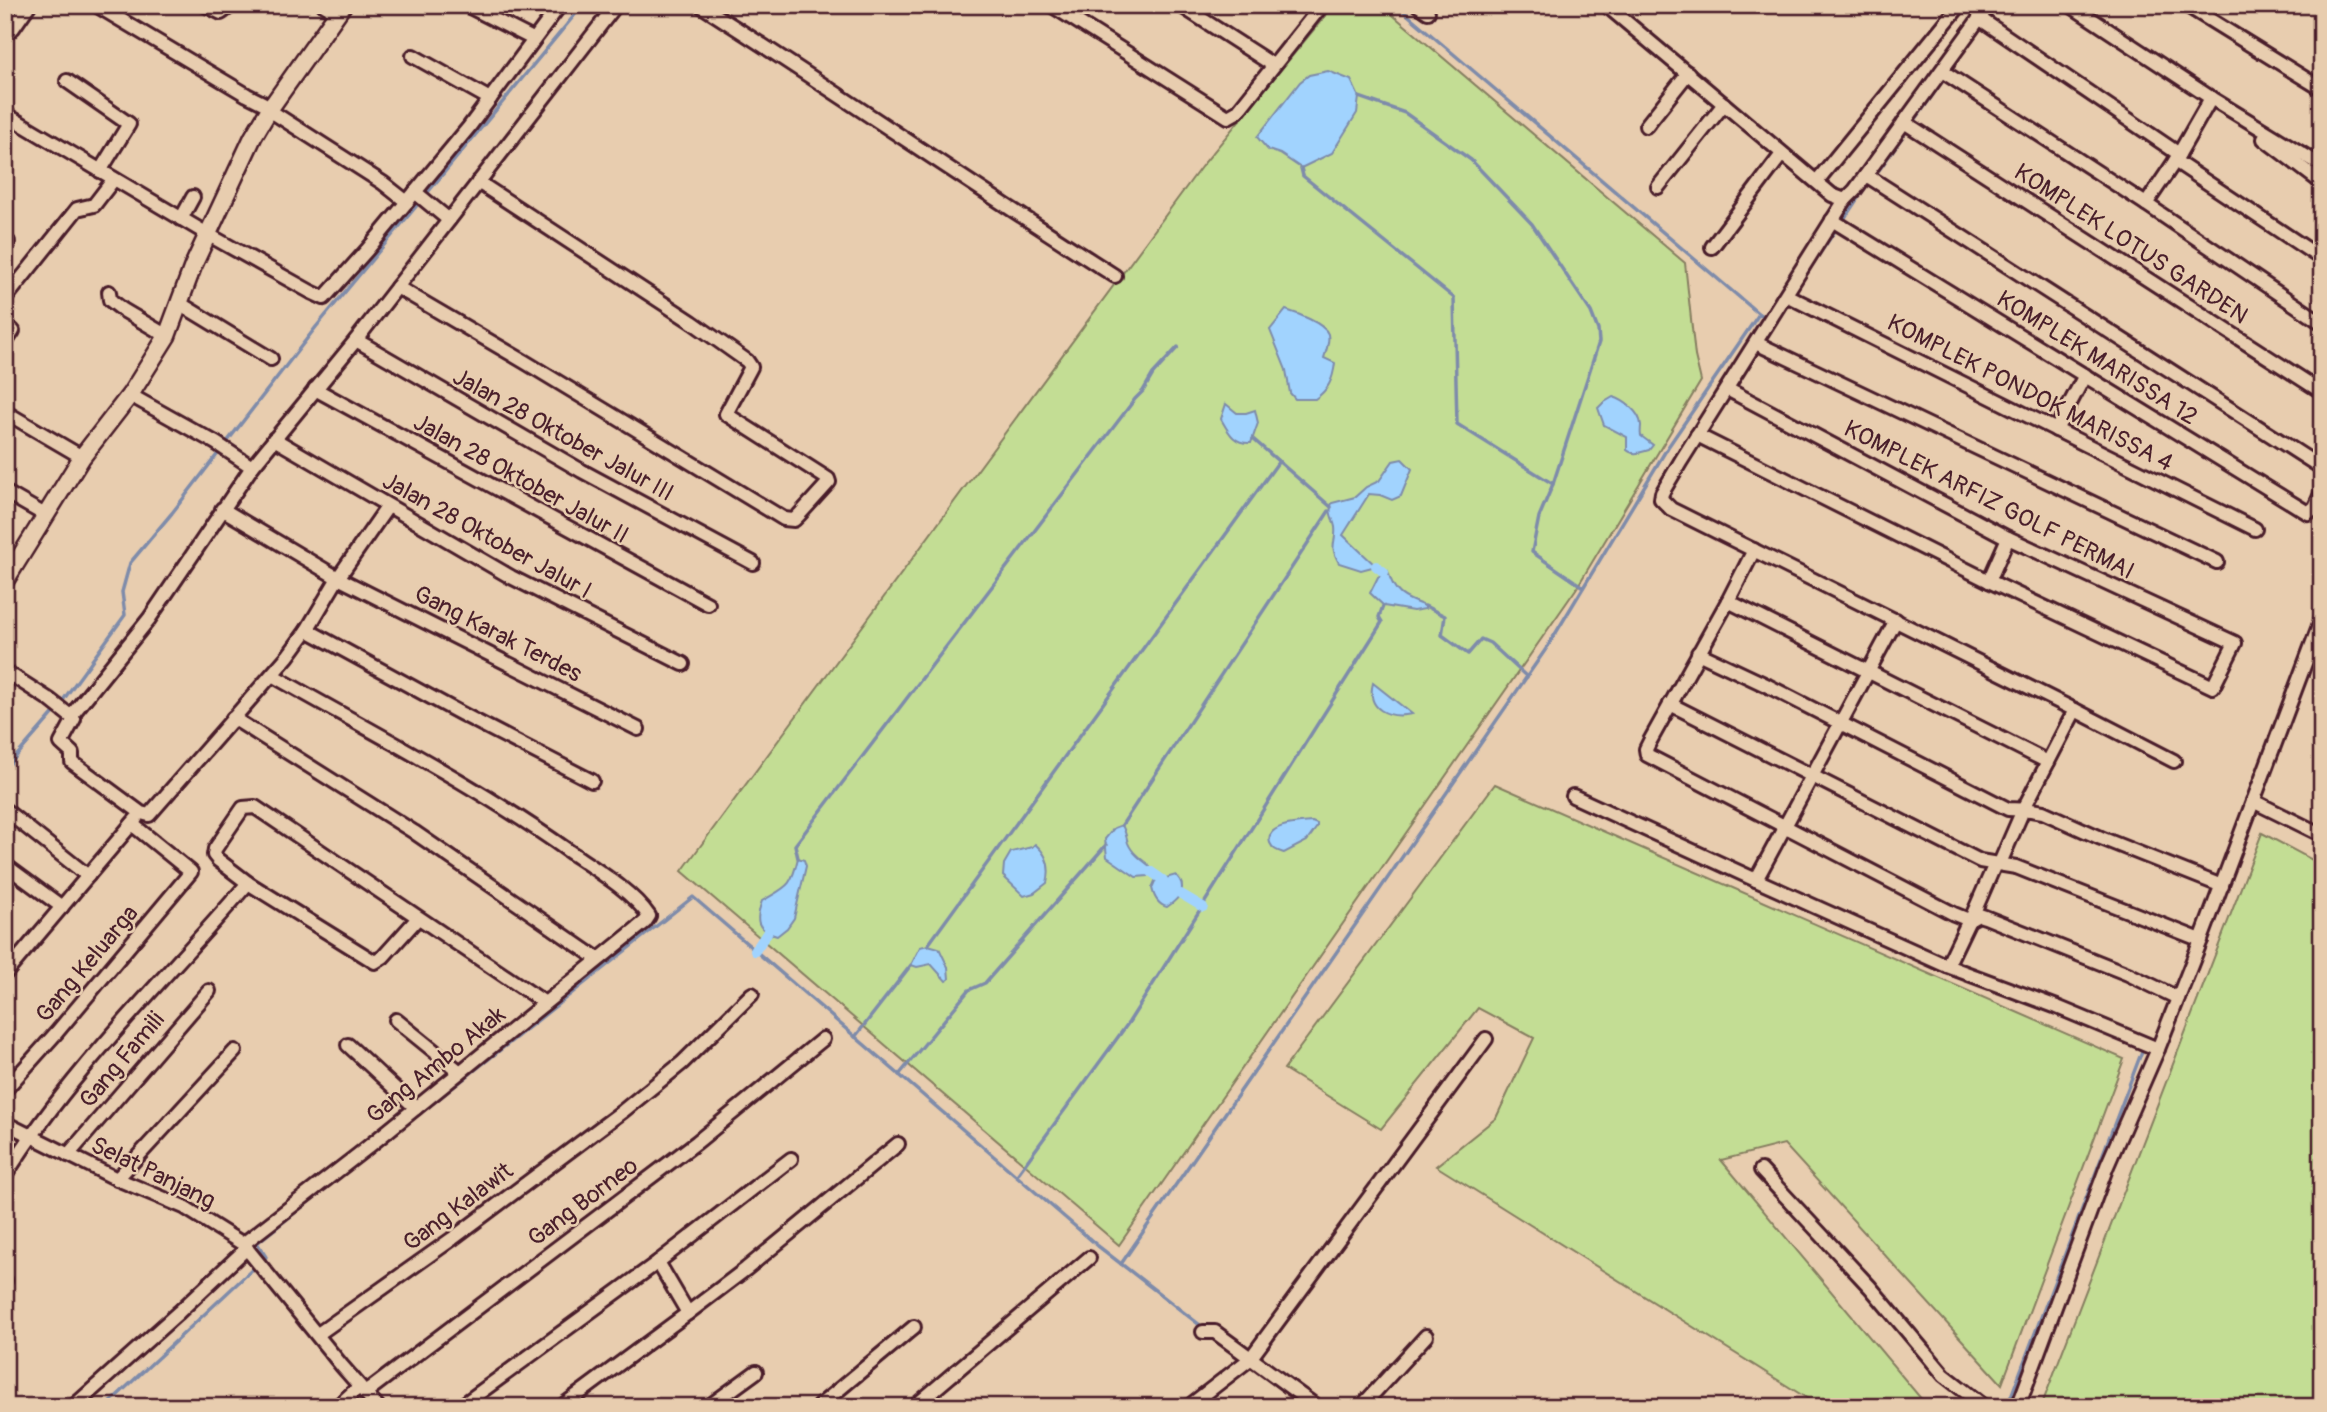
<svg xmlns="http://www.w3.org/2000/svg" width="2327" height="1412" font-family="Pangolin,sans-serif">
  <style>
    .green { fill: #c3dd94; stroke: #867e60; stroke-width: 2 }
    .water { fill: #a1d3fe; stroke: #7e8baa; stroke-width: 2 }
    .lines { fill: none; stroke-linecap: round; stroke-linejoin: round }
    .stream { stroke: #7e8baa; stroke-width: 3.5 }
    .canal { stroke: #a1d3fe; stroke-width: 10 }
    .minor-casing { stroke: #4a1f2b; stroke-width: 18 }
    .tertiary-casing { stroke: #4a1f2b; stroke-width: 21 }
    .minor { stroke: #e8cdaf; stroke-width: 12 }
    .tertiary { stroke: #e8cdaf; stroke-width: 16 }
    .labels { text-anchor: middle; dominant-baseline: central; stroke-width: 5; stroke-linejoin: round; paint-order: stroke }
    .street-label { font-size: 24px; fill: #4a1f2b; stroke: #e8cdaf }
  </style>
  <rect width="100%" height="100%" fill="#e8cdaf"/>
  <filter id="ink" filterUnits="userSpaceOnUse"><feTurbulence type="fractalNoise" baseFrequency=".0143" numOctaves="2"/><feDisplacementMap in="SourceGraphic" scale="14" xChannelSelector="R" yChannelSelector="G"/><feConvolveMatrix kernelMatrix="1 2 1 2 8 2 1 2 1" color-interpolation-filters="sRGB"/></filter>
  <g filter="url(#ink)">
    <g class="green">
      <path d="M1334,5H1381L1685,263L1695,356L1701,381L1576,589L1119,1245L682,871L1201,167Z"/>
      <path d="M1495,784L2124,1059L2002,1384L1784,1144L1721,1160L1928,1407H1821L1436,1166L1496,1118L1534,1038L1478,1008L1381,1129L1284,1069Z"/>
      <path d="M2262,833L2322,865V1407H2041Z"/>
    </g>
    <g class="water">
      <path d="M1328,71L1351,80L1359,97L1357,113L1332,153L1301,168L1280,154L1268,150L1257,137L1300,82L1309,75Z"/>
      <path d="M1286,310C1296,313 1324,323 1328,334C1330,342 1326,351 1324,358L1335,363C1333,380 1328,390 1315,399H1295L1290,393L1286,370L1270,330Z"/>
      <path d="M1613,397C1624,400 1640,412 1641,425C1641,429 1640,433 1641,436L1653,445L1649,450C1641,452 1634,456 1627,450V437L1604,425L1598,408L1603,403Z"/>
      <path d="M1226,404L1237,413H1246L1255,410L1258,423L1251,443C1234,444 1229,433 1221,419Z"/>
      <path d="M1402,459L1412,469L1401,496L1392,500L1380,495L1369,494L1343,535L1376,566L1361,570L1339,563C1328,544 1337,544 1335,527C1333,517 1328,514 1332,503L1355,497L1366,487L1379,481L1393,461Z"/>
      <path d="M1388,571C1394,594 1403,598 1425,606V609L1413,611L1384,606L1370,593L1378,577Z"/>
      <path d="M1373,683L1412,714C1389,719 1366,710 1373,683Z"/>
      <path d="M1312,822L1317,824V827L1307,841L1284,853C1278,851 1273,850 1270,843C1264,824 1300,823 1312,822Z"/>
      <path d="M1122,825C1126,832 1126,836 1128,843C1132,853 1142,860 1150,866L1148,876L1136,877L1107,857L1105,839L1114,828Z"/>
      <path d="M1035,844C1047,854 1051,868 1047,883L1034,893L1024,896L1003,876L1004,864L1011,852L1032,847Z"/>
      <path d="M798,858L804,860L806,866L794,918L787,928L777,936C756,930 755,920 762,901C787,886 791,888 798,858Z"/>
      <path d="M1176,875C1189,888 1179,899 1167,907C1158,905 1154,897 1152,888L1155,881Z"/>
      <path d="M928,945L939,948L948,967L949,979L946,981L931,964L917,967L911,965L920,947Z"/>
    </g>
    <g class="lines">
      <g class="stream">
        <path d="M1396,5L1759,314L1768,318"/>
        <path d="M1950,70L1959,57"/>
        <path d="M1359,97L1405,113L1471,160L1532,224L1591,312L1598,330L1599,342L1553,484L1539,517L1532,552L1583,587"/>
        <path d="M1913,123L1944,79"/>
        <path d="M1301,168L1303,176L1454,298L1457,424L1553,484"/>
        <path d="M1879,170L1908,129"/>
        <path d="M1842,222L1864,189"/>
        <path d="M1804,277L1837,228"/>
        <path d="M1253,439L1331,507"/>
        <path d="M1425,606L1445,616L1442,635L1468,654L1481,639L1490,643L1527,677"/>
        <path d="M5,769L53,714L125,615L122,592L130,563L172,513L316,327L583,5"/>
        <path d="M1122,825L1329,511"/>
        <path d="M798,858L795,845L1135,399L1143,391L1153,374L1178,347"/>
        <path d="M928,945L1279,461"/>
        <path d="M855,1037L911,965"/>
        <path d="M899,1075L969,990L985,983L1106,845"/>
        <path d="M1017,1175L1129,1022L1382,622L1379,617L1383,606"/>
        <path d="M262,1261L266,1257L257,1243L693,897L1098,1246L1205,1329"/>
        <path d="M1121,1264L1548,646L1668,447L1759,314"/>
        <path d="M105,1407L256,1266"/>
        <path d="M2007,1407L2142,1051"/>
      </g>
      <g class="canal">
        <path d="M1376,566L1384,572"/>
        <path d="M1150,871L1163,880"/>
        <path d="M1181,894L1203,907"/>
        <path d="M755,951L767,933"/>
      </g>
      <defs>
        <g id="minor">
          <path d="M96,5L247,95L271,107"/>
          <path d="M205,5L221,13L232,5"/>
          <path d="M324,5L337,13"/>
          <path d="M466,5L533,39"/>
          <path d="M700,5C840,94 976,188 1115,276"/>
          <path d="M1051,5L1228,117L1237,112L1322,5"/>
          <path d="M1180,5L1273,65"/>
          <path d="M1418,5L1428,12"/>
          <path d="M1606,5L1832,195L1845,200L1855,190L1989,5"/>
          <path d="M2070,5L2211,98L2322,166"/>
          <path d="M2186,5L2322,89"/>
          <path d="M1979,18L2179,154"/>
          <path d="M5,29L10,31L13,28L29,5"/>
          <path d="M413,56L490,99"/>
          <path d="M1942,71L2146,204L2322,323"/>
          <path d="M67,81L129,124L100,171"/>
          <path d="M269,110L383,183L407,202"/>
          <path d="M5,114L209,235L311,292L324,298L367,250L469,127L560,5"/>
          <path d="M1904,122L2322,392"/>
          <path d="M1646,126L1688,73"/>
          <path d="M2264,139L2322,183"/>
          <path d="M2175,161L2322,259"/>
          <path d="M1866,175L2322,468"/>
          <path d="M1817,181L1960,5"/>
          <path d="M1658,187L1724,104"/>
          <path d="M415,192L449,220"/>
          <path d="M1845,200L1681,461L1662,493L1661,499L1671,509L2075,710L2023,810L2000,863"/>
          <path d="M2146,204L2175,161L2211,98"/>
          <path d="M181,219L193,197"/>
          <path d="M1832,220L2308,513L2315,507L2322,492"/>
          <path d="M5,247L8,242"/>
          <path d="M1712,247L1782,154"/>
          <path d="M397,287L525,362L784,519L794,520L799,515L829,482L828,479L726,414L751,367L747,361L692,322L478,182"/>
          <path d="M109,292L110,300L123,310L167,336"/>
          <path d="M1786,295L2255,529"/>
          <path d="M5,299L77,209L94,205L114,179"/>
          <path d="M179,303L271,359"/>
          <path d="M5,324L13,331L5,343"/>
          <path d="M356,340L582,471L753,563"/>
          <path d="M1756,343L2217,562"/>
          <path d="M315,389L708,604"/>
          <path d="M1727,389L2008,538L2235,643L2213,687L1989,581"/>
          <path d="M130,395L216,443L252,467"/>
          <path d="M5,412L82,457"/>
          <path d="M2056,430L2085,375"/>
          <path d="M1697,435L1989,581L2008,538"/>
          <path d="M274,439L511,577L683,664"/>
          <path d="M5,492L45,515"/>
          <path d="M222,509L338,578L638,729"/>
          <path d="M1754,550L1728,601L1650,741L1646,749L1647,755L1954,914L1969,920L1979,915L1985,917L2128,974L2178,998"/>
          <path d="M1728,601L2048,762"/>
          <path d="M1896,620L1756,880L1947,966L2057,1007L2158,1049"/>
          <path d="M307,630L460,713L592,781"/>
          <path d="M1698,653L1768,686L2008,809L2031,810L2043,812L2101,838L2222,886"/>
          <path d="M5,671L50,700L74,719L61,743L72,753V762L141,813L149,815L288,656L307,630L338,578L388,506"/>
          <path d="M1670,704L1980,861L2016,867L2201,940"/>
          <path d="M2075,710L2174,761"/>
          <path d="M71,716L149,619L252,467L356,340L616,5"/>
          <path d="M233,718L414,832L598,959"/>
          <path d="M1573,796L1756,880"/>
          <path d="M2253,801L2322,835"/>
          <path d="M5,810L88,876"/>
          <path d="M5,865L62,907"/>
          <path d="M418,918L383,957L375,962L248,883L218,860L214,855L215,849L243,808L255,807L545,1003"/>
          <path d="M1971,919L1995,864"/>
          <path d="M1947,966L1969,920"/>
          <path d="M5,974L136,819"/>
          <path d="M396,1020L460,1072"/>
          <path d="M348,1045L416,1108"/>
          <path d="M5,1090L57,1032L191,872L132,824"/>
          <path d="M5,1123L117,1179L184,1207L243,1244L342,1366L378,1407"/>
          <path d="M68,1155L209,991"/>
          <path d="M1761,1170L1870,1287L1944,1375L1985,1407"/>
          <path d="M5,1176C72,1068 166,979 248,883"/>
          <path d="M117,1179L235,1051"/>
          <path d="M243,1244L363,1151L645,922L649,916C632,891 595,869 570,852C476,785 372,732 272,675"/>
          <path d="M5,1280V1281"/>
          <path d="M688,1313L746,1269L898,1144"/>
          <path d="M1203,1332H1215L1317,1407"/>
          <path d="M318,1334L452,1239L623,1111L682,1063L752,994"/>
          <path d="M365,1393L697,1142L823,1039"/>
          <path d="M73,1407L179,1312L247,1248"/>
          <path d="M337,1407L359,1387"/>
          <path d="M460,1407L658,1262L791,1159"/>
          <path d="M561,1407L688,1313L658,1262"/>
          <path d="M708,1407L756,1372"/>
          <path d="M818,1407L914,1327"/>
          <path d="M914,1407L1089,1258"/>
          <path d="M1188,1407L1250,1359L1486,1039"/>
          <path d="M1361,1407L1426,1336"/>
          <path d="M2018,1407L2107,1166L2158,1049L2201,940L2322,618"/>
        </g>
        <path id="tertiary" d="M5,581L82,457L130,395L167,336L193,266L253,137L269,110L343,5"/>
      </defs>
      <use href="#minor" class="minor-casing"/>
      <use href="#tertiary" class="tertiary-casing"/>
      <use href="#minor" class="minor"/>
      <use href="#tertiary" class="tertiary"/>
    </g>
  </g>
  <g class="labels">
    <g class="street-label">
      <text transform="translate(2131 244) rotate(33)">KOMPLEK LOTUS GARDEN</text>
      <text transform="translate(2097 358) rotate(32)">KOMPLEK MARISSA 12</text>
      <text transform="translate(2030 393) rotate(27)">KOMPLEK PONDOK MARISSA 4</text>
      <text transform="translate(563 435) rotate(29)">Jalan 28 Oktober Jalur III</text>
      <text transform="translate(521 479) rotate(29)">Jalan 28 Oktober Jalur II</text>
      <text transform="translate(1989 500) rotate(27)">KOMPLEK ARFIZ GOLF PERMAI</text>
      <text transform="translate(487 536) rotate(29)">Jalan 28 Oktober Jalur I</text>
      <text transform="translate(498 634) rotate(27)">Gang Karak Terdes</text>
      <text transform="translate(87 964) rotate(-50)">Gang Keluarga</text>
      <text transform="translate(122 1060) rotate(-50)">Gang Famili</text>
      <text transform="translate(436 1065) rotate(-39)">Gang Ambo Akak</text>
      <text transform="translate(153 1173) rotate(26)">Selat Panjang</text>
      <text transform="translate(583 1202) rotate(-37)">Gang Borneo</text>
      <text transform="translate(458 1207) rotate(-37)">Gang Kalawit</text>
    </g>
  </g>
  <rect width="2327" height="1412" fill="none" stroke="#e8cdaf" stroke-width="28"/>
  <rect x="14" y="14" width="2299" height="1384" fill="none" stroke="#4a1f2b" stroke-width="2.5" filter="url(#ink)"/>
</svg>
